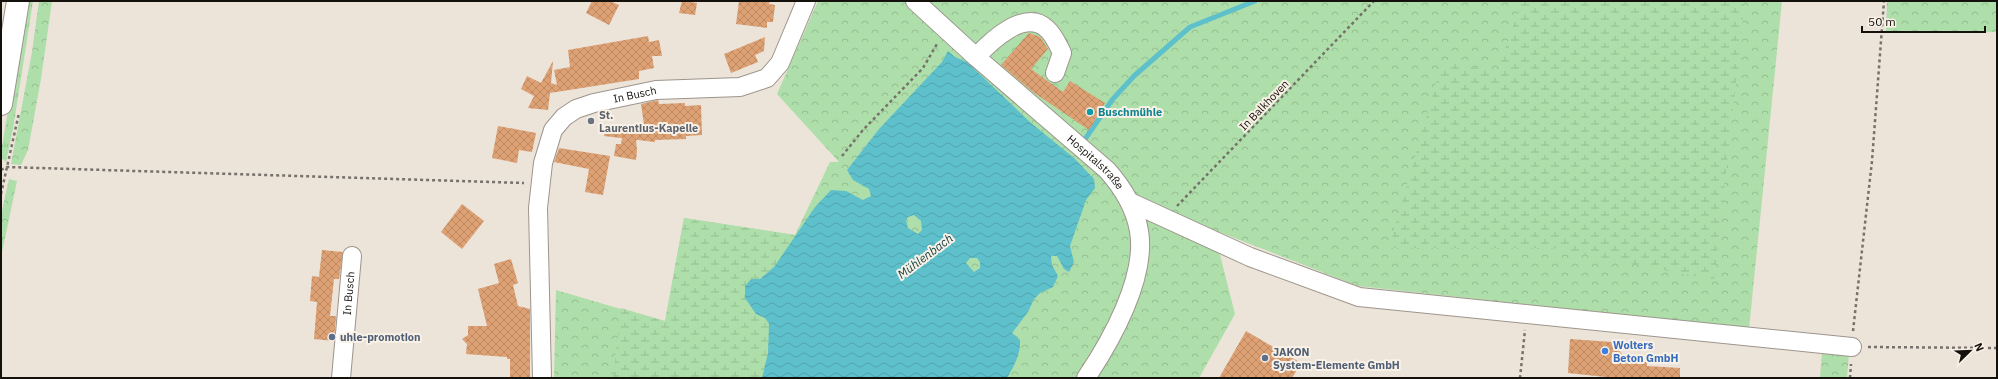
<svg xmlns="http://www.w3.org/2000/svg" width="1998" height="379" font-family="'IBM Plex Sans',sans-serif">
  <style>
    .grass { fill: url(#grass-tufts) }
    .forest { fill: url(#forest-crowns) }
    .wetland { fill: url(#wetland-marsh) }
    .water { fill: url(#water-waves); fill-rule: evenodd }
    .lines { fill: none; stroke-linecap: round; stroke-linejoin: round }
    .stream { stroke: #5ec0cb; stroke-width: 5 }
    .building { fill: url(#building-cross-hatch) }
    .minor-casing { stroke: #9d958c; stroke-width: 20 }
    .major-casing { stroke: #9d958c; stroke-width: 24 }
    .path { stroke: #76716a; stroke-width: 2.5; stroke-dasharray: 3 3; stroke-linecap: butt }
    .minor { stroke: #fff; stroke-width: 18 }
    .major { stroke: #fff; stroke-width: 22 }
    .culture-dot { fill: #0f9aa8; stroke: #f9f1e6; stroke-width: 1.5 }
    .worship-dot { fill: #6b7280; stroke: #f9f1e6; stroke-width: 1.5 }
    .service-dot { fill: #5c6f8a; stroke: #f9f1e6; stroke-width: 1.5 }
    .shop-dot { fill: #3f7fe0; stroke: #f9f1e6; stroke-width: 1.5 }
    .labels { text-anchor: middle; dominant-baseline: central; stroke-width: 4; stroke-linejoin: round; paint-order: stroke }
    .street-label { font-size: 11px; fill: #14110d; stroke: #f9f1e6 }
    .culture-label { font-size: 11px; font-weight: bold; fill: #0d838f; stroke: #f9f1e6; text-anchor: start }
    .worship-label { font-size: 11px; font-weight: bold; fill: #5b616d; stroke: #f9f1e6; text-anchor: start }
    .service-label { font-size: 11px; font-weight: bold; fill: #4e5e75; stroke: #f9f1e6; text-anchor: start }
    .shop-label { font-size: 11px; font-weight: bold; fill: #366cbe; stroke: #f9f1e6; text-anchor: start }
    .water-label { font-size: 12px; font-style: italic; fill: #0f3d42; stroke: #f9f1e6 }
  </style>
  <defs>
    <pattern id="grass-tufts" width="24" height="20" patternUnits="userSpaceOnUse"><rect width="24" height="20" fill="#aedfaa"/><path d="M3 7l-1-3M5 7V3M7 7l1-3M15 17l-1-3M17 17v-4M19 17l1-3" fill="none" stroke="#95be91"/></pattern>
    <pattern id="forest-crowns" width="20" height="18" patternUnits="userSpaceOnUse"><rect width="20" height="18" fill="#aedfaa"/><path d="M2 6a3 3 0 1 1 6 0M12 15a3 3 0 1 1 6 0" fill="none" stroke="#95be91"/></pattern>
    <pattern id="wetland-marsh" width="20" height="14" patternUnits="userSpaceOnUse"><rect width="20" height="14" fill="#aedfaa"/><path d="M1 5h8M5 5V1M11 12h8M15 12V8" fill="none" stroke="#95be91"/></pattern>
    <pattern id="water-waves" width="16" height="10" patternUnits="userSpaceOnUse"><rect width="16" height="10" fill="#5ec0cb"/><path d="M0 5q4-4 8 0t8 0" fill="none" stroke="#51a4ad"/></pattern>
    <pattern id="building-cross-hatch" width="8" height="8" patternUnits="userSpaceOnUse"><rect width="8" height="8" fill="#dda174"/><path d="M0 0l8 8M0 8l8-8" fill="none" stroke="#bd8a63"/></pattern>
  </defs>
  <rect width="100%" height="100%" fill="#ece3d9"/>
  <path class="grass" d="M26,1H33L13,129L6,162L1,158V153Z"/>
  <g class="forest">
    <path d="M39,1H52L41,79L28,150L21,165L11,164L32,52Z"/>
    <path d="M818,1H1782L1749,329L1358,286L1219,232V251L1235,314L1199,378H554L556,290L665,322L684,218L795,235L830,162H839L777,94Z"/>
    <path d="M1887,1H1997V32L1941,33L1886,31Z"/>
    <path d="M9,179L17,181L1,257V215Z"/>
    <path d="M1822,351L1849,353L1847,378H1820Z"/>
  </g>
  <g class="wetland">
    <path d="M1522,1H1745L1714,280L1552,248H1389L1442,62L1497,71Z"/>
    <path d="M684,218L795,235L774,267L760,279H751L745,286V298L756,314L765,318L769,324L768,353L762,378H613L621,308L665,321Z"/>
  </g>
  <path class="water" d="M948,51L955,57L967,62L1031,123L1074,158L1094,179L1095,188L1086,200L1070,246L1074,262L1069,272L1064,269L1057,256H1051L1052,265L1058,276L1053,287L1040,293L1034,299L1028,312L1012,333L1020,340C1021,354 1014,366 1007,378H762L768,353L769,324L765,318L756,314L745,298V286L751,279H760L774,267L815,207L831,190L846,191L863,200L871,196L869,189L853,180L847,170L879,129L942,62ZM914,215L921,221L922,230L918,234L908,228L906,220L908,217ZM970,258H977L980,262V268L974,272L966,263Z"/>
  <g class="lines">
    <path class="stream" d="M1083,142L1112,100L1134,76L1190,27L1255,1"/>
  </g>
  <g class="building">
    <path d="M592,1H610L619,5L609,25L586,13Z"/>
    <path d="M682,1L697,3L695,15L679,13Z"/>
    <path d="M739,1H770L769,4L775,5L773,22H767V28L736,24Z"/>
    <path d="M1029,33L1040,37L1048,49L1031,69L1063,92L1070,81L1105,103L1089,130L1033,92L1001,65Z"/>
    <path d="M648,36L649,42L659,40L662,56H652L654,68L639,71V79L550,93L548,110L528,108L534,96L521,89L527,76L541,83L553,61L551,83L557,85L554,70L570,67L568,50Z"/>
    <path d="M765,37L764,51L755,55L758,62L731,73L724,54Z"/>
    <path d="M658,100L659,104L685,103V106L701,105L702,135L686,136V139L655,140V142L604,136L605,130L644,125L641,104Z"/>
    <path d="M498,126L536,133L532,152L519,150L517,163L492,158Z"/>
    <path d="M622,138L636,139L637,151L636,160L614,156L616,144H621Z"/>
    <path d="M559,148L610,156L603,195L585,192L589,169L554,162Z"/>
    <path d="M462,204L484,221L462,249L441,232Z"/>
    <path d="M322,250L343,252L339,279H334L330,316H336L334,341L314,339L317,302L310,301L312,276L319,277Z"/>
    <path d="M511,259L518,283L513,285L518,306L530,309V378H510V359H507V357L466,354L467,344L462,339L468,335V326H487L478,289L499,283L494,264Z"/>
    <path d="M1246,331L1301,363L1292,378H1219Z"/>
    <path d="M1570,339L1612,342L1628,361L1647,362V366L1680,368V378H1615L1568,373Z"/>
  </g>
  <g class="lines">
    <defs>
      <g id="minor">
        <path id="s1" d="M915,1L976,57L1107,170C1123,188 1135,207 1139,231C1147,277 1111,341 1086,378"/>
        <path d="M976,57C991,41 1025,8 1047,29C1054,35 1058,45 1062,53L1055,73"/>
        <path d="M1130,202L1250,257L1359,297L1852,347"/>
        <path id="s2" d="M341,378L352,256"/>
        <path id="s3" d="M542,378L538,208L543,163L553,130L564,117L576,109L594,103L656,90L740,87L767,78L780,63L806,1"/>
      </g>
      <path id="major" d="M1,104L18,1"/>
    </defs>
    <use href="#minor" class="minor-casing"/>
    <use href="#major" class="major-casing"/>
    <g class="path">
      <path d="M842,156L863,130L923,68L937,44"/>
      <path d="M1,170L7,167L524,183"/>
      <path d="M1,194L19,113"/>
      <path d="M1177,206L1374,1"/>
      <path d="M1853,331L1872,161L1884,1"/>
      <path d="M1868,347L1997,348"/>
      <path d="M1520,378L1525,330"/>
      <path d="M1850,378L1851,364"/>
    </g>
    <use href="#minor" class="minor"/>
    <use href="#major" class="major"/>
  </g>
  <circle class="culture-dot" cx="1090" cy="112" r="4"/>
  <circle class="worship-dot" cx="591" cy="121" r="4"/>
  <g class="service-dot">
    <circle cx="332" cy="337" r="4"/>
    <circle cx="1265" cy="358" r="4"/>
  </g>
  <circle class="shop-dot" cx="1605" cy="351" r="4"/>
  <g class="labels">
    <g class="street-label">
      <text stroke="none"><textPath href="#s3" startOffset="342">In Busch</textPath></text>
      <text transform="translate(1264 105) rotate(-46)">In Balkhoven</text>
      <text stroke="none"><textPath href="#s1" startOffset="242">Hospitalstraße</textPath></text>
      <text stroke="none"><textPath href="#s2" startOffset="85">In Busch</textPath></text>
    </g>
    <g class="culture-label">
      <text x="1098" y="112">Buschmühle</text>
    </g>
    <g class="worship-label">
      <text x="599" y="115">St.<tspan x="599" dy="13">Laurentius-Kapelle</tspan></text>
    </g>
    <g class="service-label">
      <text x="340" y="337">uhle-promotion</text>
      <text x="1273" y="352">JAKON<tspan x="1273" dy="13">System-Elemente GmbH</tspan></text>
    </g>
    <g class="shop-label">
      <text x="1613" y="345">Wolters<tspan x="1613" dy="13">Beton GmbH</tspan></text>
    </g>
    <g class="water-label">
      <text transform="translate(925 256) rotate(-37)">Mühlenbach</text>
    </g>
  </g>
  <rect width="1998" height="379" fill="none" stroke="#14110d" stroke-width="4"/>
  <g transform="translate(1970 351) rotate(67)" stroke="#f9f1e6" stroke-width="3" paint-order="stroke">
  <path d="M0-3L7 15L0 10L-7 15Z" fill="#14110d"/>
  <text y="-6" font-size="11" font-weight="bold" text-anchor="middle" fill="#14110d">N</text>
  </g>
  <path d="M1862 26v6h123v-6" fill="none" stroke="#14110d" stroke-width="2"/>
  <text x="1868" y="26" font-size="12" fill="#14110d" stroke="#f9f1e6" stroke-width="3" paint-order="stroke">50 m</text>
</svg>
